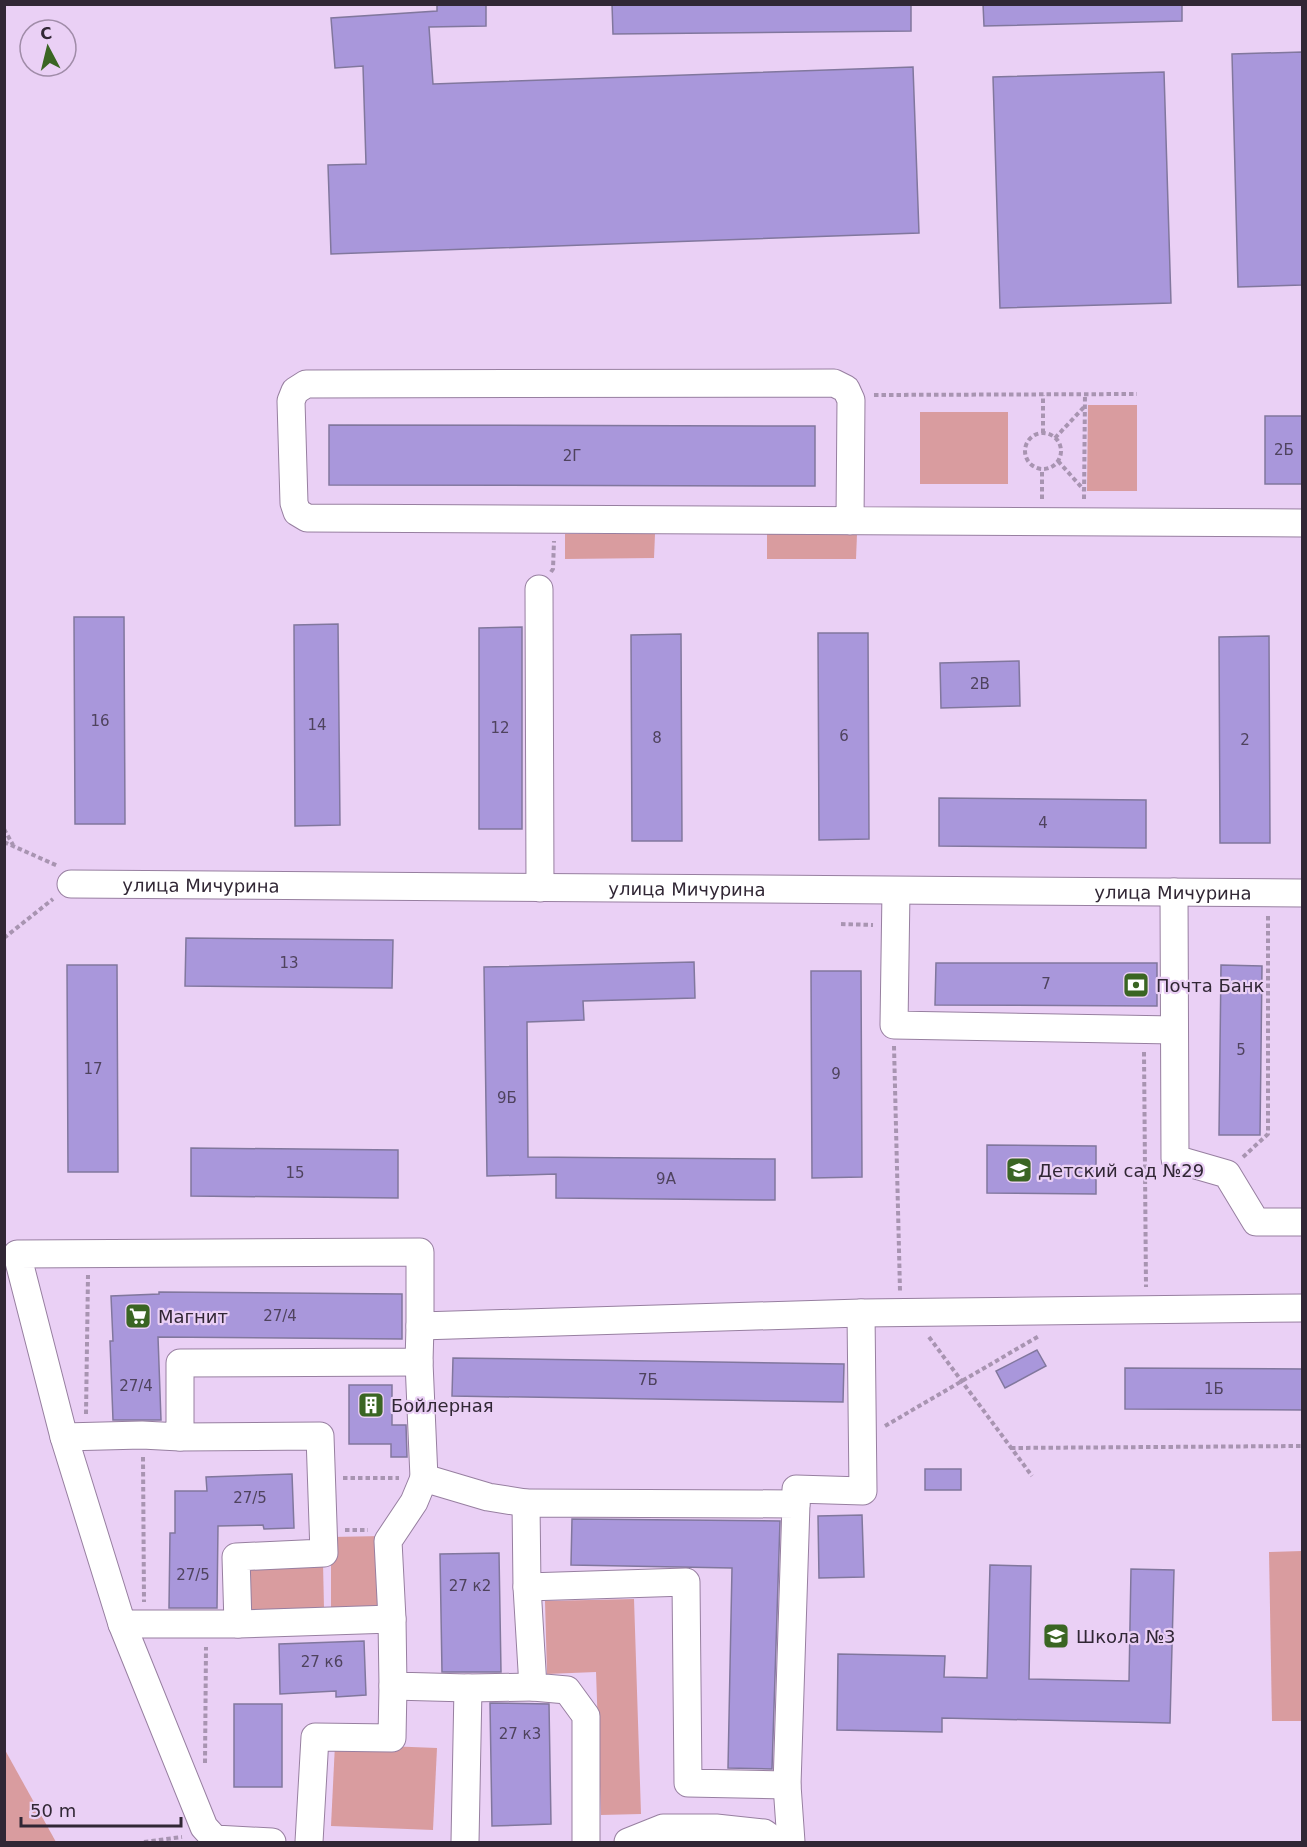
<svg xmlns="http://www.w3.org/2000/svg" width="1307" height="1847" font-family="'DejaVu Sans',sans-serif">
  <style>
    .green { fill: #d99c9f }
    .building { fill: #a997db; stroke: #81779d; stroke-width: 1.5 }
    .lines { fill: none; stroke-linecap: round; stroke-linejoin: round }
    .minor-casing { stroke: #977fa0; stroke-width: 29 }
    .path { stroke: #a894b1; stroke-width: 4; stroke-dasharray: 4.5 3; stroke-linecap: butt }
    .minor { stroke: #fff; stroke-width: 27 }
    .labels { text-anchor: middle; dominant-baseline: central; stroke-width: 4.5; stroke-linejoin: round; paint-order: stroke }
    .number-label { font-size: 15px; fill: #4f435e }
    .street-label { font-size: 18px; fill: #312735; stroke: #ead0f5 }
    .poi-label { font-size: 18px; fill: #312735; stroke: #ead0f5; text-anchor: start }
  </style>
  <rect width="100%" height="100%" fill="#ead0f5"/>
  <g class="green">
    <path d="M1088,405H1137V491H1087Z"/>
    <rect x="920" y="412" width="88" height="72"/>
    <path d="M565,534H655L654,558L565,559Z"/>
    <path d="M767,534H857L856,559H767Z"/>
    <path d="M383,1536V1613H331V1537Z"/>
    <path d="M1302,1551V1721H1272L1269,1552Z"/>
    <path d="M323,1562L324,1609L244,1611L243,1564Z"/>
    <path d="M634,1599L641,1814L601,1815L596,1672L547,1674L545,1601Z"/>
    <path d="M335,1744L437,1748L433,1830L331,1826Z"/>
    <path d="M4,1750H5L56,1842H5Z"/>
  </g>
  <g class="building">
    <path d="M437,4H486V26L429,27L433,84L913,67L919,233L331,254L328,165L366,164L363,66L335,68L331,18L437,11Z"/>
    <path d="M612,4H911V31L613,34Z"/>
    <path d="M983,4H1182V21L984,26Z"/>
    <path d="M1302,52V285L1238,287L1232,54Z"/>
    <path d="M1164,72L1171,303L1000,308L993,77Z"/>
    <rect x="1265" y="416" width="37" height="68"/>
    <path d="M329,425L815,426V486L329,485Z"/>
    <path d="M74,617H124L125,824H75Z"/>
    <path d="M338,624L340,825L295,826L294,625Z"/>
    <path d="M522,627V829H479V628Z"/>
    <path d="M818,633H868L869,839L819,840Z"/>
    <path d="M681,634L682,841H632L631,635Z"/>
    <path d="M1269,636L1270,843H1220L1219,637Z"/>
    <path d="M1019,661L1020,706L941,708L940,663Z"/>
    <path d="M939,798L1146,800V848L939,846Z"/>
    <path d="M186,938L393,940L392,988L185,986Z"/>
    <path d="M694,962L695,998L583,1001L584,1020L527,1022L528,1157L775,1159V1200L556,1198V1174L487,1176L484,967Z"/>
    <path d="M936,963H1157V1006L935,1005Z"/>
    <path d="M67,965H117L118,1172H68Z"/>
    <path d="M1221,965L1262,966L1260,1135H1219Z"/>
    <path d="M811,971H861L862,1177L812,1178Z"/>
    <path d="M987,1145L1096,1146V1194L987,1193Z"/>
    <path d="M191,1148L398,1150V1198L191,1196Z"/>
    <path d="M159,1292L402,1294V1339L158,1337L161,1420H113L110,1341H113L111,1296L159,1294Z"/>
    <path d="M1037,1350L1046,1366L1005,1388L996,1371Z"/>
    <path d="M453,1358L844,1364L843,1402L452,1396Z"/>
    <path d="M1125,1368L1302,1369V1410L1125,1409Z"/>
    <path d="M349,1385H392V1425H406L407,1457H391V1444H349Z"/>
    <rect x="925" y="1469" width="36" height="21"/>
    <path d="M292,1474L294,1528L264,1529L263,1525L218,1526L217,1608H169L170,1533H175V1491H207L206,1477Z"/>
    <path d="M862,1515L864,1577L819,1578L818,1516Z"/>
    <path d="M572,1519L780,1521L772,1769L728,1768L732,1568L571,1565Z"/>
    <path d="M499,1553L501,1672H442L440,1554Z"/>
    <path d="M990,1565L1031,1566L1029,1679L1129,1681L1131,1569L1174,1570L1170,1723L942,1718V1732L837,1730L838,1654L945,1656L944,1677L987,1678Z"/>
    <path d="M364,1641L366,1695L336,1697V1691L280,1694L279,1644Z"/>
    <path d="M490,1703L549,1704L551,1824L492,1826Z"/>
    <rect x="234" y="1704" width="48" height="83"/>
  </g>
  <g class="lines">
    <defs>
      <g id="minor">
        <path d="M850,521L851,400L846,389L834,383L306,384L295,391L291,401L294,503L297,512L307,518L1302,523"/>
        <path d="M539,589L540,888"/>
        <path id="s1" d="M71,884L1302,893"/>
        <path d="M896,891L894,1025L1174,1030"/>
        <path d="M1174,892L1175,1159L1227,1174L1256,1222H1302"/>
        <path d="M419,1362L424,1478L488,1497L526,1503"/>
        <path d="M64,1437L142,1435L180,1437V1363L419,1362L420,1326"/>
        <path d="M796,1504V1489L863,1491L861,1313"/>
        <path d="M527,1587L686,1582L688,1783L787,1785"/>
        <path d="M392,1619L388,1541L414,1502L424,1478"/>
        <path d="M122,1624H238L236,1557L324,1553L320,1436L180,1437"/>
        <path d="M238,1624L392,1619L393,1686L468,1688L533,1687"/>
        <path d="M272,1842L215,1839L204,1827L122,1624L64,1437L17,1254L420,1252V1326L861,1313L1302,1308"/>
        <path d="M309,1842L315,1737L392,1738L393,1686"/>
        <path d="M465,1842L468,1688"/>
        <path d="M586,1842V1716L567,1690L533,1687L527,1587L526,1503L796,1504L787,1785L791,1842"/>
        <path d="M628,1842L663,1828H716L764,1833L777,1842"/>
      </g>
    </defs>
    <use href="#minor" class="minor-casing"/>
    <g class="path">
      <path d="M874,395L1137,394"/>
      <circle cx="1043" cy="451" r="18"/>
      <path d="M1043,433V395"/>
      <path d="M1055,438L1084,407"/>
      <path d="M1058,461L1084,490"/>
      <path d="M1042,499V470"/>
      <path d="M1084,499L1085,394"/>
      <path d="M551,572L553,569L554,541"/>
      <path d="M4,829L13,845"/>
      <path d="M4,842L58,866"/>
      <path d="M841,924L873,925"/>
      <path d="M4,938L53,899"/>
      <path d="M894,1046L900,1291"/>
      <path d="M1144,1052L1146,1287"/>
      <path d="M1243,1157L1268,1134V914"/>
      <path d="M929,1337L1032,1476"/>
      <path d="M86,1414L88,1275"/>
      <path d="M885,1426L1039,1336"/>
      <path d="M1011,1448L1302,1446"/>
      <path d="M143,1457L144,1602"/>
      <path d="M343,1478H399"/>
      <path d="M345,1530H368"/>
      <path d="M205,1763L206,1647"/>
      <path d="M144,1842L182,1837"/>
    </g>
    <use href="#minor" class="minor"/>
  </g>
  <defs>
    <symbol id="bank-square" viewBox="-11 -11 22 22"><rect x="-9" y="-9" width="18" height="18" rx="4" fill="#3a6523" stroke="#ead0f5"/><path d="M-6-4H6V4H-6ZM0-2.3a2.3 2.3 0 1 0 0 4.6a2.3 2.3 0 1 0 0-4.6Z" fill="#fff"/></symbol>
    <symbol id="school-square" viewBox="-11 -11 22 22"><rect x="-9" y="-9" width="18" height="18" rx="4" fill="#3a6523" stroke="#ead0f5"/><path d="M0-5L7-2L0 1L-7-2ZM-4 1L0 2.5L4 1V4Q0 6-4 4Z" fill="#fff"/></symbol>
    <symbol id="supermarket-square" viewBox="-11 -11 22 22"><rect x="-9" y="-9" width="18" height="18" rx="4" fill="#3a6523" stroke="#ead0f5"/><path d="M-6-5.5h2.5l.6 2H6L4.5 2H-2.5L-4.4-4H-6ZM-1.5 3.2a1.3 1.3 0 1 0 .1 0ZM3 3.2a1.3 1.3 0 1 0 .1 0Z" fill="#fff"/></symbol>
    <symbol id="building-square" viewBox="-11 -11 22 22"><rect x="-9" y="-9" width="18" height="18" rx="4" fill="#3a6523" stroke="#ead0f5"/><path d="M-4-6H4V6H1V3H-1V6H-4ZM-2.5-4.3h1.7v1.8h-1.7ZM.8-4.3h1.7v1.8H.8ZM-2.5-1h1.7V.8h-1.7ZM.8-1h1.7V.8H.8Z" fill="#fff"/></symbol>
  </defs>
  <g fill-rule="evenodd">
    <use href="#bank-square" x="1121" y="970" width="30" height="30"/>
    <use href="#school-square" x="1004" y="1155" width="30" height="30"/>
    <use href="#supermarket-square" x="123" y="1301" width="30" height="30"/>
    <use href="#building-square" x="356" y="1390" width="30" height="30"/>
    <use href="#school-square" x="1041" y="1621" width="30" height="30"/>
  </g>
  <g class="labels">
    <g class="number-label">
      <text x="1284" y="450">2Б</text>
      <text x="572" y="456">2Г</text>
      <text x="980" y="684">2В</text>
      <text x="100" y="721">16</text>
      <text x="317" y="725">14</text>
      <text x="500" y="728">12</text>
      <text x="844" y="736">6</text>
      <text x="657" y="738">8</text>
      <text x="1245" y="740">2</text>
      <text x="1043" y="823">4</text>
      <text x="289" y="963">13</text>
      <text x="1046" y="984">7</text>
      <text x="1241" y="1050">5</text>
      <text x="93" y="1069">17</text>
      <text x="836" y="1074">9</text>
      <text x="507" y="1098">9Б</text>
      <text x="295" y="1173">15</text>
      <text x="666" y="1179">9А</text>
      <text x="280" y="1316">27/4</text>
      <text x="648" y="1380">7Б</text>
      <text x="136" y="1386">27/4</text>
      <text x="1214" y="1389">1Б</text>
      <text x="250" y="1498">27/5</text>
      <text x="193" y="1575">27/5</text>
      <text x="470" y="1586">27 к2</text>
      <text x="322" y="1662">27 к6</text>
      <text x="520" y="1734">27 к3</text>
    </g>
    <g class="street-label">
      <text stroke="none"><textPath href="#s1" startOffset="130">улица Мичурина</textPath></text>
      <text stroke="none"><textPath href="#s1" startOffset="616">улица Мичурина</textPath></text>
      <text stroke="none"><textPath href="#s1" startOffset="1102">улица Мичурина</textPath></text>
    </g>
    <g class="poi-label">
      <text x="1156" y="985">Почта Банк</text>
      <text x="1038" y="1170">Детский сад №29</text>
      <text x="158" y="1316">Магнит</text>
      <text x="391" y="1405">Бойлерная</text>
      <text x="1076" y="1636">Школа №3</text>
    </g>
  </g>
  <rect width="1307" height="1847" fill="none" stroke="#312735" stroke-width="12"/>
  <g transform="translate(48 48) rotate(353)"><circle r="28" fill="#ead0f5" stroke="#a08ca8" stroke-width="1.5"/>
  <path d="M0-4.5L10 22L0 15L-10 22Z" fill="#3a6523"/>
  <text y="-9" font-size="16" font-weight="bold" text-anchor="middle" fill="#312735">С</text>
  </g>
  <path d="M21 1817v9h160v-9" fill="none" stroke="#312735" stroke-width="3"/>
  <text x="30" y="1817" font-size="18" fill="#312735" stroke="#ead0f5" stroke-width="4.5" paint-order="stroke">50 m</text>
</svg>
